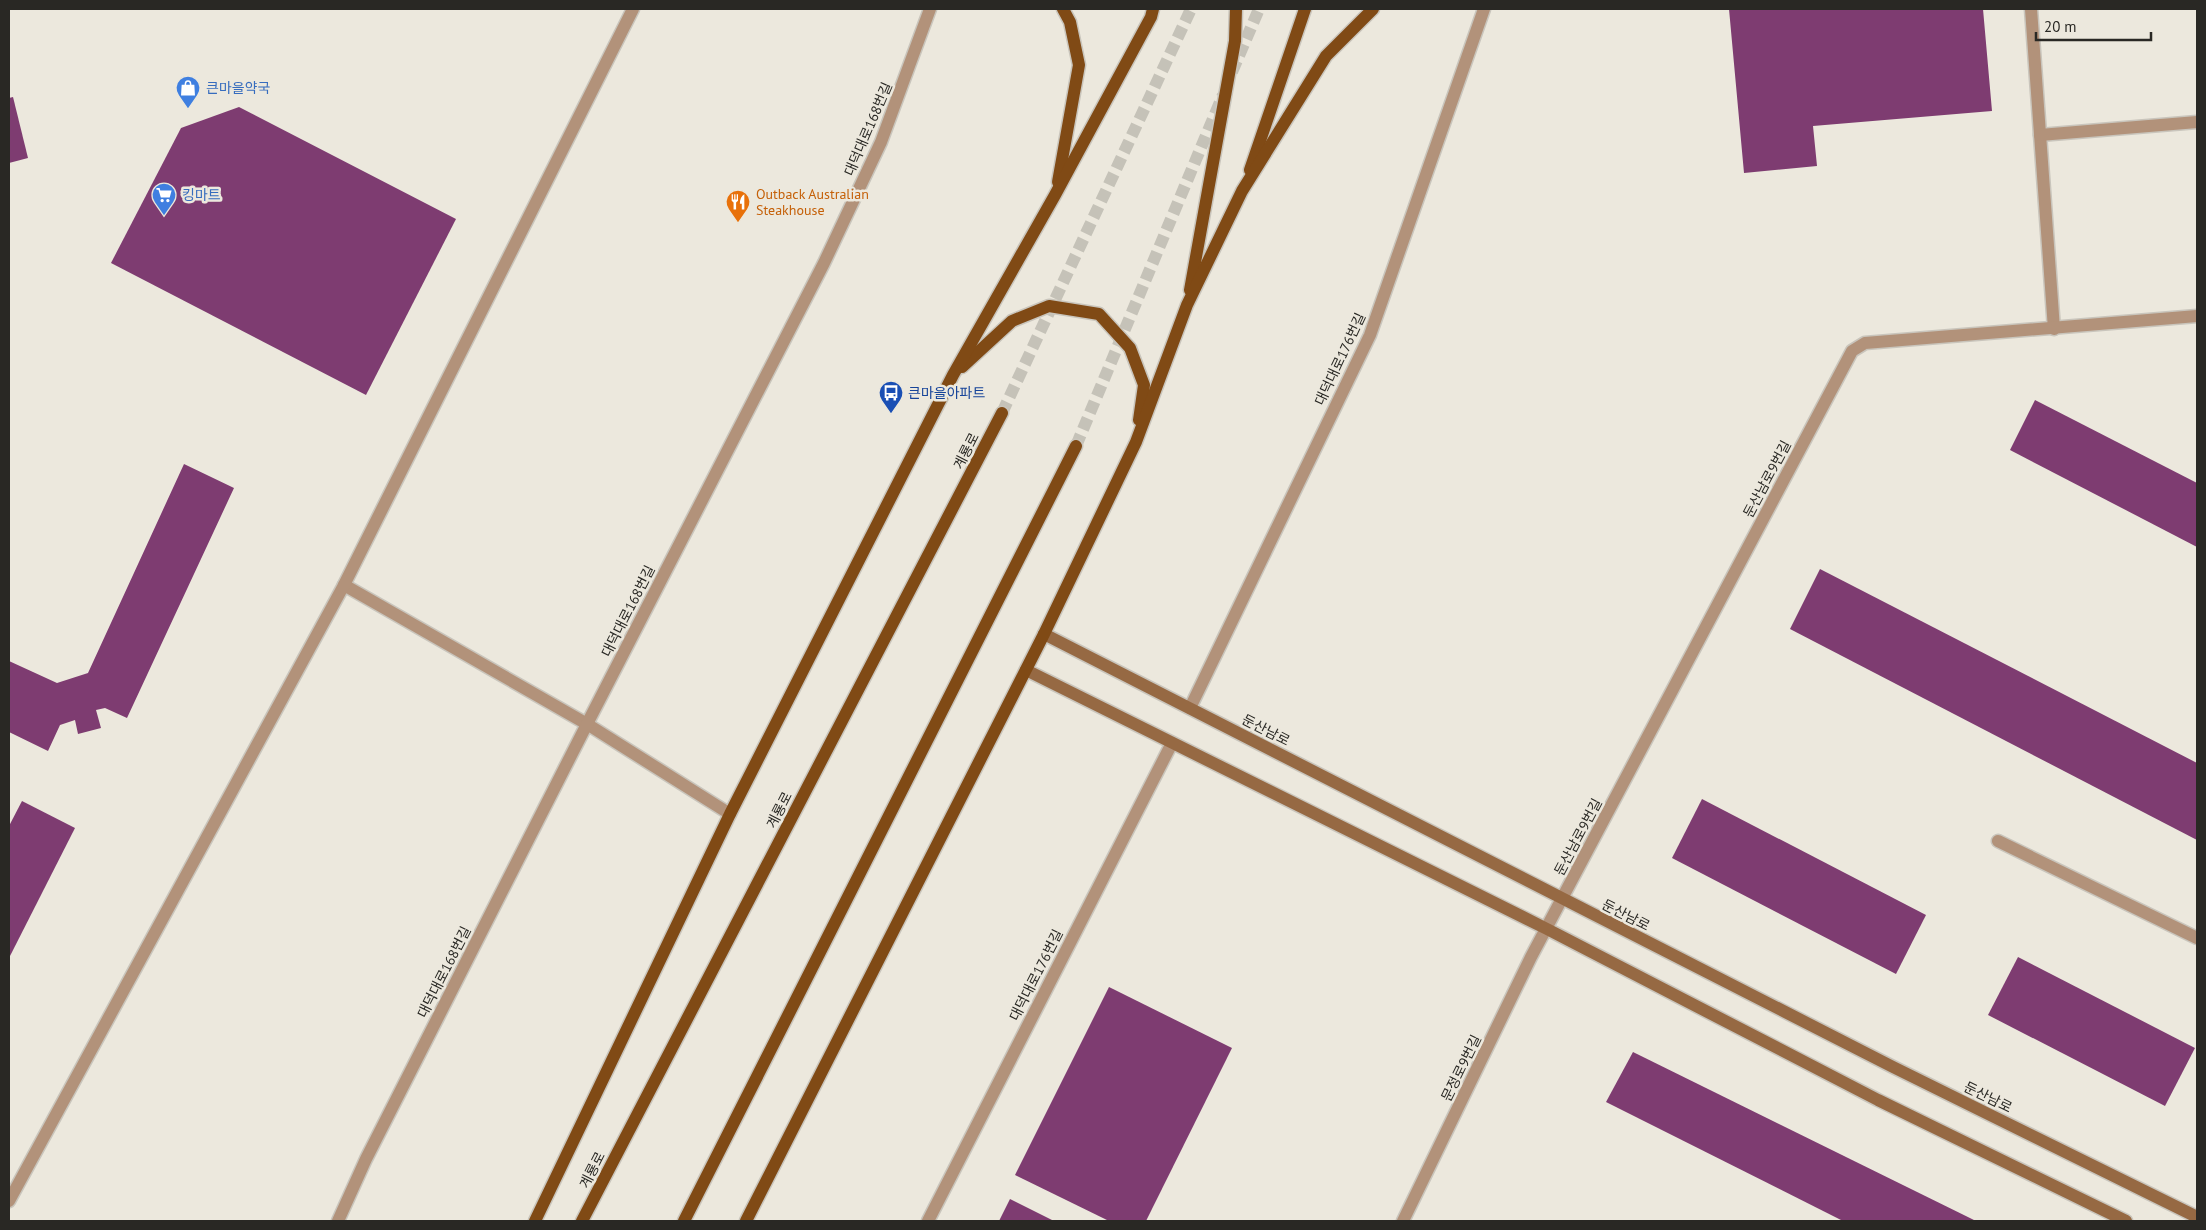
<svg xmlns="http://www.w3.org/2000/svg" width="2206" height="1230" font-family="'PT Sans','Noto Sans KR',sans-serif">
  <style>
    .building { fill: #7e3c71 }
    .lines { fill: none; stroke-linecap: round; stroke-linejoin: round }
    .primary-tunnel { stroke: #c5c2b8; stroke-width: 12; stroke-dasharray: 12 6; stroke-linecap: butt }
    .lane-casing { stroke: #c9c5bc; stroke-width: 15 }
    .street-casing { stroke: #c9c5bc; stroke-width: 15 }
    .secondary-casing { stroke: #c9c5bc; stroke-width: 15 }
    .primary-casing { stroke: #c9c5bc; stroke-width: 15 }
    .lane { stroke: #b2927a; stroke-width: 12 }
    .street { stroke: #b2927a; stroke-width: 12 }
    .secondary { stroke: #966943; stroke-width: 12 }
    .primary { stroke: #804a15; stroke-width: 12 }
    .labels { text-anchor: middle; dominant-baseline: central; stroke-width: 5; stroke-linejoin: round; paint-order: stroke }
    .shop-label { font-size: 14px; fill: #366cbe; stroke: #ece8dd; text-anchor: start }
    .street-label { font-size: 14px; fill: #292824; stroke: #ece8dd }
    .food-label { font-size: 14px; fill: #c56008; stroke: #ece8dd; text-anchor: start }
    .transit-label { font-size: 14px; fill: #164399; stroke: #ece8dd; text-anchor: start }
  </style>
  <rect width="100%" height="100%" fill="#ece8dd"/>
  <g class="building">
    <path d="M1729,9H1983L1992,111L1813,126L1817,166L1744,173Z"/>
    <path d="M13,97L28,158L9,163V98Z"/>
    <path d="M239,107L456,219L366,395L111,263L181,128Z"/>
    <path d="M2035,400L2197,483V547L2010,450Z"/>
    <path d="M184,464L234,488L127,718L105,708L96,710L101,728L78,734L75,720L60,725L48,751L9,732V661L57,683L88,673Z"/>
    <path d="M1820,569L2197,763V840L1790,629Z"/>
    <path d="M1702,799L1926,915L1896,974L1672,858Z"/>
    <path d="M22,801L75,828L9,958V826Z"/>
    <path d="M2018,957L2195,1048L2165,1106L1988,1015Z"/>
    <path d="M1109,987L1232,1048L1146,1221H1109L1015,1175Z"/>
    <path d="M1633,1052L1976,1221H1843L1606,1102Z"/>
    <path d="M1010,1199L1054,1221H999Z"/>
  </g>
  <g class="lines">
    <g class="primary-tunnel">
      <path d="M1232,72L1259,9"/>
      <path d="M1002,413L1191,9"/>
      <path d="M1076,446L1223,95"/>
    </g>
    <defs>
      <path id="lane" d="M1998,841L2197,938"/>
      <g id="street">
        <path d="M2031,9L2054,329"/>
        <path d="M2040,135L2197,122"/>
        <path d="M344,585L587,724L730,814"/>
        <path d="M1190,708L1370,335L1484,9"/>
        <path d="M9,1201L344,585L633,9"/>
        <path d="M338,1221L366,1159L587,724L824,263L881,142L930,9"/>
        <path d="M928,1221L1172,743"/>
        <path d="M1403,1221L1531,957L1852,351L1865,343L2197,316"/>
      </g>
      <g id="secondary">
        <path d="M1044,634L1893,1067L2197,1217"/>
        <path d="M1026,670L1547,929L1878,1100L2126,1221"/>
      </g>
      <g id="primary">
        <path d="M1250,170L1305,9"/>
        <path d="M1058,182L1079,65L1070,22L1063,9"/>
        <path d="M1190,290L1235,41L1236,9"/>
        <path d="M962,367L1012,321L1049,306L1099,314L1130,348L1144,385L1139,420"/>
        <path d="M535,1221L730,814L953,375L1055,195L1151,17L1153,9"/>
        <path d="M582,1221L1002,413"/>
        <path d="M684,1221L1076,446"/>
        <path d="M746,1221L1044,634L1136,442L1187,305L1242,191L1326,56L1373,9"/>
      </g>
    </defs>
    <use href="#lane" class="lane-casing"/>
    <use href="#street" class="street-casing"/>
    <use href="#secondary" class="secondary-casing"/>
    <use href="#primary" class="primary-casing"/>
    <use href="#lane" class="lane"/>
    <use href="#street" class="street"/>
    <use href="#secondary" class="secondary"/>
    <use href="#primary" class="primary"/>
  </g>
  <defs>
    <symbol id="shop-pin" viewBox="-11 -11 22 30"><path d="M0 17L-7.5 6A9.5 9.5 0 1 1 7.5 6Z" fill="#3f7fe0" stroke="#ece8dd"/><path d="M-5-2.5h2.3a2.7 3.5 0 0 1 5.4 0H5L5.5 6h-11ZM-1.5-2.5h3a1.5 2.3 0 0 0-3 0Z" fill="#fff"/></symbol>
    <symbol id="supermarket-pin" viewBox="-11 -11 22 30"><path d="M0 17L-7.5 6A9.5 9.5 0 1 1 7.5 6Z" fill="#3f7fe0" stroke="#ece8dd"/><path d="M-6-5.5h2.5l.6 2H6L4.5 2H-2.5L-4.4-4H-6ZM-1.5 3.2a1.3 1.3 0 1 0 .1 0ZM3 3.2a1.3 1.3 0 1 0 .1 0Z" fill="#fff"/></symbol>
    <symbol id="restaurant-pin" viewBox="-11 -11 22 30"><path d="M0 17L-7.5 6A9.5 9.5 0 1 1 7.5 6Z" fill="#e8710a" stroke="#ece8dd"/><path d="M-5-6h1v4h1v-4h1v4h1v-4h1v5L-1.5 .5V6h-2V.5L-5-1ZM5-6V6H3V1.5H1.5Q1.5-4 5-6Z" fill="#fff"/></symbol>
    <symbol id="bus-pin" viewBox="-11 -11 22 30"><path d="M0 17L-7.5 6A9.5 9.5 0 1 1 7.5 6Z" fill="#1a4fb4" stroke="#ece8dd"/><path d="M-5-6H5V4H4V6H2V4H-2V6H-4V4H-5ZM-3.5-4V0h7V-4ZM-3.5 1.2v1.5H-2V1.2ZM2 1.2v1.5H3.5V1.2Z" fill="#fff"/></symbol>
  </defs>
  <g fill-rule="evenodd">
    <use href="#shop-pin" x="174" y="74" width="28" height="38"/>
    <use href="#supermarket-pin" x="150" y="181" width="28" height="38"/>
    <use href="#restaurant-pin" x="724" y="188" width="28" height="38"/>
    <use href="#bus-pin" x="877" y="379" width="28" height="38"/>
  </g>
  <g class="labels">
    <g class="shop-label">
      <text x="206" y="88">큰마을약국</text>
      <text x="182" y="195">킹마트</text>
    </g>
    <g class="street-label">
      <text transform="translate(868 129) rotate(-67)">대덕대로168번길</text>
      <text transform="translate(1340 359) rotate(-65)">대덕대로176번길</text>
      <text transform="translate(966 451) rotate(-63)">계룡로</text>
      <text transform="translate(1767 479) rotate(-62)">둔산남로9번길</text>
      <text transform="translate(628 611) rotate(-63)">대덕대로168번길</text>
      <text transform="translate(1266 730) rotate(27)">둔산남로</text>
      <text transform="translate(779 810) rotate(-63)">계룡로</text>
      <text transform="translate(1578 837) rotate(-62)">둔산남로9번길</text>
      <text transform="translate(1626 915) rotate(27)">둔산남로</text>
      <text transform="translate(444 972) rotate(-63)">대덕대로168번길</text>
      <text transform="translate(1036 975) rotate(-63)">대덕대로176번길</text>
      <text transform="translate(1461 1068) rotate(-64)">문정로9번길</text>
      <text transform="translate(1988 1097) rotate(26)">둔산남로</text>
      <text transform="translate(592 1170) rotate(-63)">계룡로</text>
    </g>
    <g class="food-label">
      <text x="756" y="194">Outback Australian<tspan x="756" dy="16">Steakhouse</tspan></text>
    </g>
    <g class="transit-label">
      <text x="908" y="393">큰마을아파트</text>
    </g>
  </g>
  <rect width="2206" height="1230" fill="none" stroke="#292824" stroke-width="20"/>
  <path d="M2036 32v8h115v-8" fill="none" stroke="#292824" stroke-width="2.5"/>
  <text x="2044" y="32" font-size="15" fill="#292824" stroke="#ece8dd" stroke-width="4" paint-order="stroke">20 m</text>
</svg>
